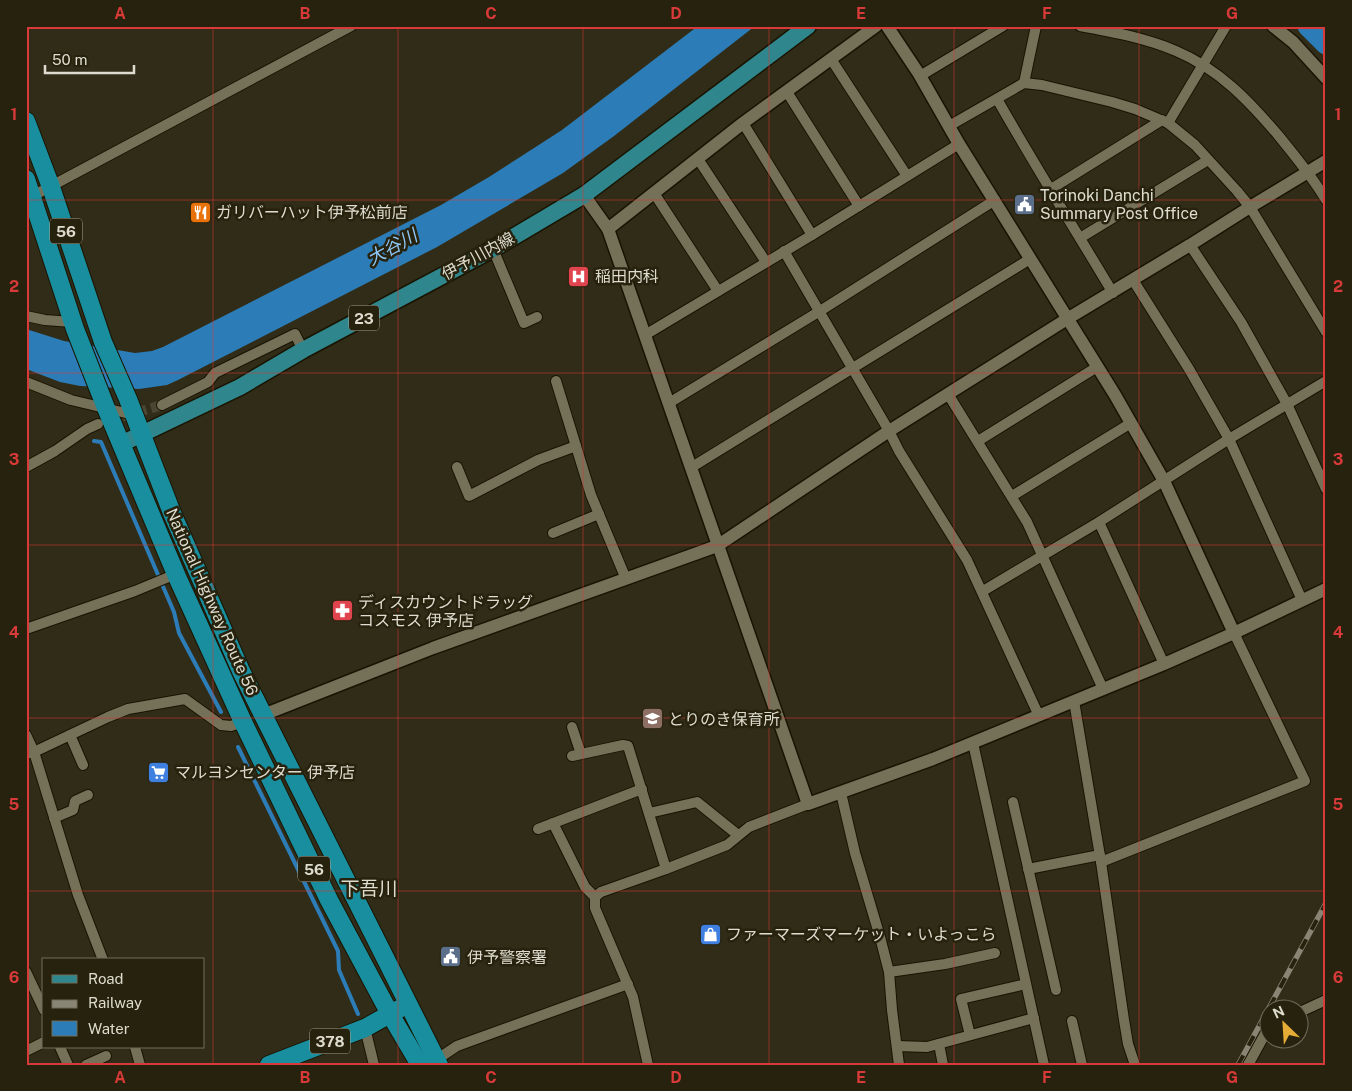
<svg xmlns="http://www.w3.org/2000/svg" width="1352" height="1091" font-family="'Public Sans','Noto Sans JP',sans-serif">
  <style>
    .water { fill: #2c7db7 }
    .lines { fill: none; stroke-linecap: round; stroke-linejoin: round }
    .stream { stroke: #2c7db7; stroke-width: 4 }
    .river { stroke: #2c7db7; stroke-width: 21 }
    .minor-tunnel { stroke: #4b4633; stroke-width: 10; stroke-dasharray: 10 5; stroke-linecap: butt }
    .minor-casing { stroke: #191402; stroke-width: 12 }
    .tertiary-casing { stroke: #191402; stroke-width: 15 }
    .primary-casing { stroke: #191402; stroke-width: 19 }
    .trunk-casing { stroke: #191402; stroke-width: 20 }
    .minor { stroke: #757058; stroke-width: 10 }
    .tertiary { stroke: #757058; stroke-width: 12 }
    .primary { stroke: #2f868c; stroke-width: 16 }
    .trunk { stroke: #188e9e; stroke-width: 18 }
    .rail-casing { stroke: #888574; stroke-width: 5.5 }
    .rail { stroke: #27220d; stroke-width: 4; stroke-dasharray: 11; stroke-linecap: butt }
    .grid { fill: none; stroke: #d73a39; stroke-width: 1; stroke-opacity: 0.55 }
    .labels { text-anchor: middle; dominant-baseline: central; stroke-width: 5; stroke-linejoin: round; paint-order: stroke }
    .shield { fill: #27220d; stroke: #a7a495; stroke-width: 1 }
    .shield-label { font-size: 15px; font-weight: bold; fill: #dedccf }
    .poi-label { font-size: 16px; fill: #dedccf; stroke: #27220d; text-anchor: start }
    .street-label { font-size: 16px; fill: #dedccf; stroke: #27220d }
    .water-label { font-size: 18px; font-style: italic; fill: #8ec7f6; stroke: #27220d }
    .quarter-label { font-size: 19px; fill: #dedccf; stroke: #27220d }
    .neatline { fill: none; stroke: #d73a39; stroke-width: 2 }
    .grid-label { font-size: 16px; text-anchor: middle; font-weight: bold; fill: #d73a39 }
  </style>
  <rect width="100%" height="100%" fill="#312c17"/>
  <path class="water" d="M698,26H755L614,136L563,173L437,247L178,380L167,385L139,389L80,386L60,382L26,369V329L64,341L135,353L152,351L163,347L441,205L489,177L562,130Z"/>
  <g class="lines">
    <g class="stream">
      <path d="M94,441L101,442L174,612L179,633L221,712"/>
      <path d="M238,747L338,951L339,970L358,1014"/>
    </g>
    <path class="river" d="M1308,26L1326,44"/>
    <path class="minor-tunnel" d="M108,421L162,405"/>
    <defs>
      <g id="minor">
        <path d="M1080,26C1113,32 1146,38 1176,51C1219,69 1249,101 1278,135C1295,156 1312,176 1326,200"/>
        <path d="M831,59L907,176"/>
        <path d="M920,76L1003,26"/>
        <path d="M1024,83L1036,26"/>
        <path d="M787,92L859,206"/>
        <path d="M997,99C1034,164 1074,228 1113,293"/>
        <path d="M743,123L812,235"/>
        <path d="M1168,123L1226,26"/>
        <path d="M949,126L1024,83L1042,85L1112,102L1135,109L1168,123L1195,145L1237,191L1250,207L1326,332"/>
        <path d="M698,159L766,262"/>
        <path d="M1051,189L1162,120"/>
        <path d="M654,193L718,291"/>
        <path d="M27,199L351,26"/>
        <path d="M1080,238L1208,160"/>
        <path d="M1190,245L1241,322L1287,404L1326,489"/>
        <path d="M493,249L524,323L537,317"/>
        <path d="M784,251L889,431L899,451L967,560L1039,716"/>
        <path d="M1133,280L1189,369L1229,439L1302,600"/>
        <path d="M26,316L45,320L72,322"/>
        <path d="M645,335L812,235L959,144"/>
        <path d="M556,381L591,495L626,579"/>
        <path d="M26,382L71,400L134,415"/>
        <path d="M948,394L1027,522L1103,689"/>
        <path d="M669,403L820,311L995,200"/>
        <path d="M162,405L208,382L215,373L295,334L303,350"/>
        <path d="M978,441L1097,367"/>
        <path d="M26,467L55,451L87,429L98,424"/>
        <path d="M457,467L469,496L538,460L576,446"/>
        <path d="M692,467L1030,259"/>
        <path d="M1012,496L1131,423"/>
        <path d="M1099,522L1164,664"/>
        <path d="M553,533L599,514"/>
        <path d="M983,591L1099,522L1229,439L1326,381"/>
        <path d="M26,629L135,591L176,574"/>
        <path d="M1074,701L1101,862L1124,1020L1128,1044L1135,1065"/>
        <path d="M572,727L581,754"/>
        <path d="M26,735L34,752L78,895L103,960"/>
        <path d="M70,735L83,765"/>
        <path d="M973,743L1044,1065"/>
        <path d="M26,754L34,752L108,717L128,709L185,699L221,725L231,726L243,722"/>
        <path d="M572,756L623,745L628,746L666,869"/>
        <path d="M841,793L855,853L880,937L889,972L892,1010L899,1065"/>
        <path d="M1013,802L1056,990"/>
        <path d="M649,813L697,802L738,835"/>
        <path d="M54,818L73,810L75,801L88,795"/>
        <path d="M553,823L585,887L595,897"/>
        <path d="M538,829L642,789"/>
        <path d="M1101,862L1305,781L1234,633"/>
        <path d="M1028,869L1100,855"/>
        <path d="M26,972L44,1010"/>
        <path d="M889,972L945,964L995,953"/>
        <path d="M1300,1012L1326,1000"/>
        <path d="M1072,1021L1082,1065"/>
        <path d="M365,1028L374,1065"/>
        <path d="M970,1035L961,999L1026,984"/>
        <path d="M939,1044L943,1065"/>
        <path d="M897,1046L927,1047L1034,1018"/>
        <path d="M60,1047L68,1065"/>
        <path d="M135,1047L140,1065"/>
        <path d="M28,1050L44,1042"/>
        <path d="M433,1062L457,1046L628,984"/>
        <path d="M86,1065L106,1056"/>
        <path d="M648,1065L633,997L595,908V897L601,892L666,869L727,845L749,827L808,804"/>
        <path d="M1248,1065L1265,1034L1270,1030"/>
      </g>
      <g id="tertiary">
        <path d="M887,26L919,74L959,144L1115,395L1164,481L1234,633"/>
        <path d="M1273,26L1293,42L1326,78"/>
        <path d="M584,195L608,229L808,804L933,759L1164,664L1234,633L1326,589"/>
        <path d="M608,229L743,123L876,26"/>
        <path d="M263,715L433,648L717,546L889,431L1067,319L1190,245L1250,207L1326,161"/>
      </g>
      <path id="primary" d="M121,444L240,387L303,350L493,249L584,195L808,26"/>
      <g id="trunk">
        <path d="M26,121L51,187L103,342L128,399L172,513L241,671L439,1065"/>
        <path d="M26,179L75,329L106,408L178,579L243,722L329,900L390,1014L420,1065"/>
        <path d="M269,1065L365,1028L399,1009"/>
      </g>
    </defs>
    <use href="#minor" class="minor-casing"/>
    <use href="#tertiary" class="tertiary-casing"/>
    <use href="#primary" class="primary-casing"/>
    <use href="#trunk" class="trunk-casing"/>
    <use href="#minor" class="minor"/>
    <use href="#tertiary" class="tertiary"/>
    <use href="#primary" class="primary"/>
    <use href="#trunk" class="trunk"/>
    <defs>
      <path id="rail" d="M1238,1065L1326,903"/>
    </defs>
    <use href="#rail" class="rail-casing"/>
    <use href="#rail" class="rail"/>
  </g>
  <path class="grid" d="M213,26V1065M398,26V1065M583,26V1065M769,26V1065M954,26V1065M1139,26V1065M26,200H1326M26,373H1326M26,545H1326M26,718H1326M26,891H1326"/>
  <defs>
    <symbol id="civic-square" viewBox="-11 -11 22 22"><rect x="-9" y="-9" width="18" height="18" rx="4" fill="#5c6f8a" stroke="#27220d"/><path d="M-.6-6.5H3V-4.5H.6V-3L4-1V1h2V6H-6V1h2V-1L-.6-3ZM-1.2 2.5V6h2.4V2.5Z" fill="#fff"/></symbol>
    <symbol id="restaurant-square" viewBox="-11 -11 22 22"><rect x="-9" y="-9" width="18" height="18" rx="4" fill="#e8710a" stroke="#27220d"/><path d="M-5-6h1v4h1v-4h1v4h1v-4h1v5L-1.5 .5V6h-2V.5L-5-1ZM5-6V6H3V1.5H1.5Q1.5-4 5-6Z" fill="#fff"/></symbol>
    <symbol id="hospital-square" viewBox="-11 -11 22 22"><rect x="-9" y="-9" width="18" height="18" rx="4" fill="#e0444e" stroke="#27220d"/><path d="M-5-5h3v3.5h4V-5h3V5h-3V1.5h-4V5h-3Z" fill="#fff"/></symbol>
    <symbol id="pharmacy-square" viewBox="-11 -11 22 22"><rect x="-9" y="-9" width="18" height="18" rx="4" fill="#e0444e" stroke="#27220d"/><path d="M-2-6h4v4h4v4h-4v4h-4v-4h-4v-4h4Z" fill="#fff"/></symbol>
    <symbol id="school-square" viewBox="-11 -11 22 22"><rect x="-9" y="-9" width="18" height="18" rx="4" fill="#8d6e63" stroke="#27220d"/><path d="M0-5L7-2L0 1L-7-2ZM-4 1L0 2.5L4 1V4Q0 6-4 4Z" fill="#fff"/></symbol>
    <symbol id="supermarket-square" viewBox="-11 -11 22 22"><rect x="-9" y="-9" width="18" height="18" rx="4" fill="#3f7fe0" stroke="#27220d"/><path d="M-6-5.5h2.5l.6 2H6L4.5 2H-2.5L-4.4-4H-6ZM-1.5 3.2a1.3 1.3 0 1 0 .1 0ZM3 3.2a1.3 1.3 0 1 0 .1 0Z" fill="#fff"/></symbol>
    <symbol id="shop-square" viewBox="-11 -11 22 22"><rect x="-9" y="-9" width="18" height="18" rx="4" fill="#3f7fe0" stroke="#27220d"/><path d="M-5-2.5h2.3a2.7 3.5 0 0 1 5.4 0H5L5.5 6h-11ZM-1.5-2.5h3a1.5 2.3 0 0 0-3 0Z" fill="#fff"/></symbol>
  </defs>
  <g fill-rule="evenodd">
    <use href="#civic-square" x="1012" y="192" width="25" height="25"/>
    <use href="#restaurant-square" x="188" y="200" width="25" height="25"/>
    <use href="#hospital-square" x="566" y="264" width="25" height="25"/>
    <use href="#pharmacy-square" x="330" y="598" width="25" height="25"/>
    <use href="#school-square" x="640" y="706" width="25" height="25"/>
    <use href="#supermarket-square" x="146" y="760" width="25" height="25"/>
    <use href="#shop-square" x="698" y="922" width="25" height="25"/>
    <use href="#civic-square" x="438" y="944" width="25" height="25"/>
  </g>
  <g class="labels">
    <g class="shield">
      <rect x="50" y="218.5" width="32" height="25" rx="4"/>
      <rect x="349" y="305.5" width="30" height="25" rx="4"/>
      <rect x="298" y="856.5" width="32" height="25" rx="4"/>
      <rect x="310" y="1028.5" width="40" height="25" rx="4"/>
    </g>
    <g class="shield-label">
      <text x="66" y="231">56</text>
      <text x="364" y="318">23</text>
      <text x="314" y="869">56</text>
      <text x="330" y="1041">378</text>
    </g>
    <g class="poi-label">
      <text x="1040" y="195">Torinoki Danchi<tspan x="1040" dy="18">Summary Post Office</tspan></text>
      <text x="216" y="212">ガリバーハット伊予松前店</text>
      <text x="595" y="276">稲田内科</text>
      <text x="358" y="602">ディスカウントドラッグ<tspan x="358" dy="18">コスモス 伊予店</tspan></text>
      <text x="668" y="719">とりのき保育所</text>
      <text x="175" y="772">マルヨシセンター 伊予店</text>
      <text x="726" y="934">ファーマーズマーケット・いよっこら</text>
      <text x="467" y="957">伊予警察署</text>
    </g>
    <g class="street-label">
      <text transform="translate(478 256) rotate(-29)">伊予川内線</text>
      <text transform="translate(212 602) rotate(66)">National Highway Route 56</text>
    </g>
    <g class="water-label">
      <text transform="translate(392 247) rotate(-29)">大谷川</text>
    </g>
    <g class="quarter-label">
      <text x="369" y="888">下吾川</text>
    </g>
  </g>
  <rect width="1352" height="1091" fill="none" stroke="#27220d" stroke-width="55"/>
  <rect x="42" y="958" width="162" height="90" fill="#27220d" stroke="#706c5b"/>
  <rect x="52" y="975" width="25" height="8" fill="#2f868c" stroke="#706c5b"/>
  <text x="88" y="984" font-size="15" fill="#dedccf">Road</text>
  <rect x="52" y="1000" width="25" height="8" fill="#888574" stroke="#706c5b"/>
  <text x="88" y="1008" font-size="15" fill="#dedccf">Railway</text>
  <rect x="52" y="1021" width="25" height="15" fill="#2c7db7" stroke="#706c5b"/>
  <text x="88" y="1034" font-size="15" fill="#dedccf">Water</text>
  <g transform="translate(1284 1024) rotate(335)"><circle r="24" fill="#27220d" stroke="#706c5b"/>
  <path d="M0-4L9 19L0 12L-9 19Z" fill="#e5ad35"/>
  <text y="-8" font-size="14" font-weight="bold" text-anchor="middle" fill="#dedccf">N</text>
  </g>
  <path d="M45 65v8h89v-8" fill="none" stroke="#dedccf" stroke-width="2.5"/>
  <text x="52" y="65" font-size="15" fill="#dedccf" stroke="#27220d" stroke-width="4" paint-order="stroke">50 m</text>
  <rect x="28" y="28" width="1296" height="1036" class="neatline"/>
  <g class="grid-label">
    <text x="120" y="19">A</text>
    <text x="305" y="19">B</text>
    <text x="491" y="19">C</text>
    <text x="676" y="19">D</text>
    <text x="861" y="19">E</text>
    <text x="1047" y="19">F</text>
    <text x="1232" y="19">G</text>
    <text x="14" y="120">1</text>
    <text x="1338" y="120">1</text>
    <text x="14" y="292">2</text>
    <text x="1338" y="292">2</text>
    <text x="14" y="465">3</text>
    <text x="1338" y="465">3</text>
    <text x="14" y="638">4</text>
    <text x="1338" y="638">4</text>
    <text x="14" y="810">5</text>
    <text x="1338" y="810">5</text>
    <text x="14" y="983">6</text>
    <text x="1338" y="983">6</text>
    <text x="120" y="1083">A</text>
    <text x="305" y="1083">B</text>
    <text x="491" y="1083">C</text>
    <text x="676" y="1083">D</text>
    <text x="861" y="1083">E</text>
    <text x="1047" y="1083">F</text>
    <text x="1232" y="1083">G</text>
  </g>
</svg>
